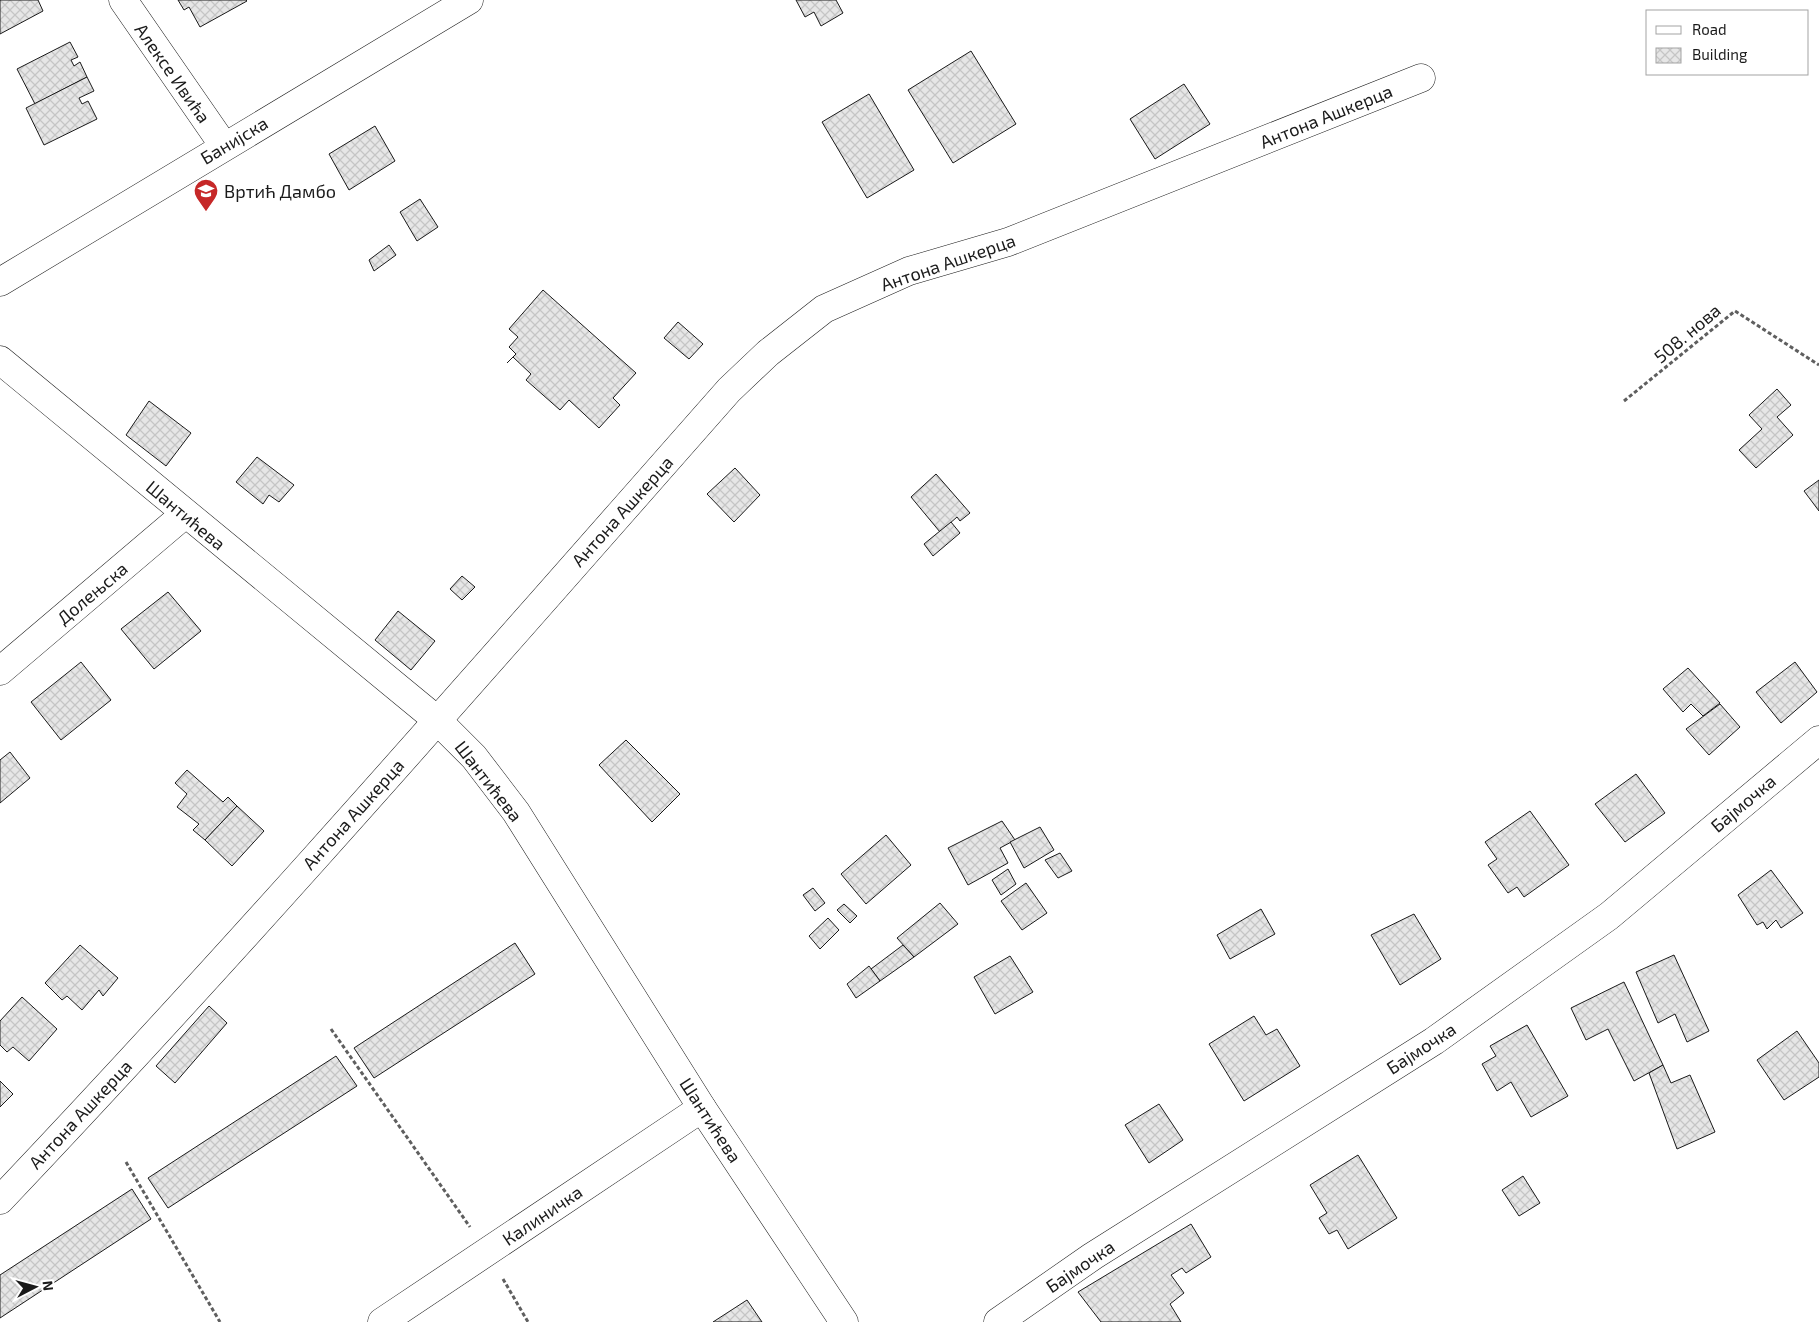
<svg xmlns="http://www.w3.org/2000/svg" width="1819" height="1322" font-family="'Exo 2',sans-serif">
  <style>
    .building { fill: url(#building-cross-hatch); stroke: #1a1a1a }
    .lines { fill: none; stroke-linecap: round; stroke-linejoin: round }
    .street-casing { stroke: #1a1a1a; stroke-width: 29 }
    .path { stroke: #5f5f5f; stroke-width: 3; stroke-dasharray: 4 2.5; stroke-linecap: butt }
    .street { stroke: #fff; stroke-width: 28 }
    .labels { text-anchor: middle; dominant-baseline: central; stroke-width: 4; stroke-linejoin: round; paint-order: stroke }
    .street-label { font-size: 18px; fill: #1a1a1a; stroke: #fff }
    .poi-label { font-size: 18px; fill: #1a1a1a; stroke: #fff; text-anchor: start }
  </style>
  <defs>
    <pattern id="building-cross-hatch" width="8" height="8" patternUnits="userSpaceOnUse" patternTransform="scale(1.25)"><rect width="8" height="8" fill="#e6e6e6"/><path d="M0 0l8 8M0 8l8-8" fill="none" stroke="#c5c5c5"/></pattern>
  </defs>
  <rect width="100%" height="100%" fill="#fff"/>
  <g class="building">
    <path d="M0,0H38L43,11L0,34Z"/>
    <path d="M178,0H246L247,1L200,27L189,7L184,10Z"/>
    <path d="M796,0H836L843,13L821,26L814,12L805,17Z"/>
    <path d="M70,42L78,57L71,60L74,66L80,62L87,77L35,104L17,69Z"/>
    <path d="M971,51L1016,124L953,163L908,90Z"/>
    <path d="M87,77L94,91L79,98L82,104L88,101L97,119L44,145L26,108Z"/>
    <path d="M1184,84L1210,124L1155,159L1130,119Z"/>
    <path d="M869,94L914,170L867,198L822,122Z"/>
    <path d="M375,126L395,161L349,190L329,154Z"/>
    <path d="M420,199L438,227L417,241L400,212Z"/>
    <path d="M389,245L396,255L374,271L369,260Z"/>
    <path d="M543,290L636,373L613,398L620,405L599,428L569,400L560,410L526,380L531,374L513,357L507,363L516,354L509,347L518,337L509,329Z"/>
    <path d="M678,322L703,344L689,359L664,338Z"/>
    <path d="M1777,389L1791,405L1777,417L1793,435L1756,468L1739,450L1762,429L1749,415Z"/>
    <path d="M149,401L191,433L166,466L126,435Z"/>
    <path d="M257,457L294,485L279,502L269,495L263,504L236,482Z"/>
    <path d="M735,468L760,495L734,522L707,494Z"/>
    <path d="M936,474L970,513L960,521L957,517L940,532L911,497Z"/>
    <path d="M1819,480V511L1804,491Z"/>
    <path d="M951,522L960,533L933,556L924,544Z"/>
    <path d="M462,576L475,587L462,600L450,589Z"/>
    <path d="M168,592L201,631L154,669L121,629Z"/>
    <path d="M398,611L435,641L411,670L375,640Z"/>
    <path d="M81,662L111,700L61,740L31,702Z"/>
    <path d="M1795,662L1817,692L1781,723L1756,692Z"/>
    <path d="M1688,668L1720,703L1703,716L1691,704L1683,712L1663,689Z"/>
    <path d="M1720,704L1740,727L1709,755L1686,729Z"/>
    <path d="M626,740L680,794L652,822L599,765Z"/>
    <path d="M10,752L30,778L0,803V760Z"/>
    <path d="M187,770L223,802L228,797L237,806L205,840L193,830L199,824L177,807L187,794L175,783Z"/>
    <path d="M1636,774L1665,813L1625,842L1595,804Z"/>
    <path d="M237,806L264,831L232,866L205,840Z"/>
    <path d="M1530,811L1569,865L1524,897L1517,887L1508,893L1488,865L1497,859L1485,842Z"/>
    <path d="M1002,821L1015,840L1000,848L1008,863L968,885L948,848Z"/>
    <path d="M1040,827L1054,850L1024,868L1010,842Z"/>
    <path d="M886,835L911,865L866,904L841,874Z"/>
    <path d="M1060,853L1072,871L1058,878L1045,860Z"/>
    <path d="M1008,869L1016,884L1001,895L992,880Z"/>
    <path d="M1771,870L1803,913L1781,928L1776,920L1767,929L1763,922L1757,925L1738,895Z"/>
    <path d="M1026,883L1047,913L1022,930L1001,901Z"/>
    <path d="M813,888L825,903L815,911L803,895Z"/>
    <path d="M940,903L958,924L914,957L897,938Z"/>
    <path d="M844,904L857,916L850,923L837,910Z"/>
    <path d="M1261,909L1275,934L1230,959L1217,935Z"/>
    <path d="M1414,914L1441,959L1400,985L1371,935Z"/>
    <path d="M828,918L839,930L820,949L809,936Z"/>
    <path d="M515,943L535,974L374,1078L354,1048Z"/>
    <path d="M80,945L118,978L103,996L99,990L82,1010L67,996L62,1000L45,983Z"/>
    <path d="M903,945L914,957L880,981L871,969Z"/>
    <path d="M1674,955L1709,1031L1687,1042L1675,1014L1658,1023L1636,972Z"/>
    <path d="M1010,956L1033,992L995,1014L974,977Z"/>
    <path d="M869,966L880,981L856,998L847,984Z"/>
    <path d="M1624,982L1663,1065L1634,1081L1608,1029L1586,1040L1571,1008Z"/>
    <path d="M22,997L57,1029L29,1061L13,1047L7,1052L0,1045V1021Z"/>
    <path d="M209,1006L227,1023L175,1083L156,1066Z"/>
    <path d="M1254,1016L1266,1035L1277,1029L1300,1066L1244,1101L1209,1044Z"/>
    <path d="M1527,1025L1568,1096L1531,1117L1511,1082L1497,1091L1482,1064L1496,1056L1490,1046Z"/>
    <path d="M1797,1031L1819,1063V1077L1784,1100L1757,1060Z"/>
    <path d="M336,1056L357,1086L168,1208L148,1178Z"/>
    <path d="M1663,1065L1671,1083L1690,1075L1715,1132L1677,1149L1649,1073Z"/>
    <path d="M0,1081L13,1094L0,1107Z"/>
    <path d="M1159,1104L1183,1140L1149,1163L1125,1125Z"/>
    <path d="M1358,1155L1397,1218L1348,1249L1337,1230L1329,1234L1319,1218L1327,1213L1310,1185Z"/>
    <path d="M1523,1176L1540,1203L1519,1216L1502,1190Z"/>
    <path d="M132,1189L151,1219L0,1318V1275Z"/>
    <path d="M1191,1224L1211,1257L1186,1273L1182,1268L1171,1275L1184,1293L1170,1304L1181,1322H1101L1078,1292Z"/>
    <path d="M747,1300L762,1322H713Z"/>
  </g>
  <g class="lines">
    <defs>
      <g id="street">
        <path d="M123,0L224,146"/>
        <path d="M0,282L469,0"/>
        <path d="M0,360L437,720L474,757L516,812L702,1108L844,1322"/>
        <path d="M0,671L185,514"/>
        <path d="M0,1200C250,937 489,662 729,390L768,353L824,309L909,271L1008,242L1421,78"/>
        <path d="M382,1322L702,1108"/>
        <path d="M998,1322L1093,1256L1434,1041L1609,916L1819,740"/>
      </g>
    </defs>
    <use href="#street" class="street-casing"/>
    <g class="path">
      <path d="M1624,401L1735,311L1819,365"/>
      <path d="M331,1029L470,1227"/>
      <path d="M126,1162L220,1322"/>
      <path d="M503,1279L528,1322"/>
    </g>
    <use href="#street" class="street"/>
  </g>
  <defs>
    <symbol id="school-pin" viewBox="-11 -11 22 30"><path d="M0 17L-7.5 6A9.5 9.5 0 1 1 7.5 6Z" fill="#c62828" stroke="#fff"/><path d="M0-5L7-2L0 1L-7-2ZM-4 1L0 2.5L4 1V4Q0 6-4 4Z" fill="#fff"/></symbol>
  </defs>
  <g fill-rule="evenodd">
    <use href="#school-pin" x="192" y="177" width="28" height="38"/>
  </g>
  <g class="labels">
    <g class="street-label">
      <text transform="translate(173 73) rotate(55)">Алексе Ивића</text>
      <text transform="translate(1326 116) rotate(-22)">Антона Ашкерца</text>
      <text transform="translate(234 140) rotate(-31)">Банијска</text>
      <text transform="translate(948 262) rotate(-19)">Антона Ашкерца</text>
      <text transform="translate(1687 333) rotate(-40)">508. нова</text>
      <text transform="translate(622 511) rotate(-48)">Антона Ашкерца</text>
      <text transform="translate(186 515) rotate(40)">Шантићева</text>
      <text transform="translate(92 593) rotate(-40)">Долењска</text>
      <text transform="translate(489 781) rotate(52)">Шантићева</text>
      <text transform="translate(1743 803) rotate(-40)">Бајмочка</text>
      <text transform="translate(353 814) rotate(-48)">Антона Ашкерца</text>
      <text transform="translate(1421 1048) rotate(-33)">Бајмочка</text>
      <text transform="translate(80 1114) rotate(-47)">Антона Ашкерца</text>
      <text transform="translate(711 1120) rotate(57)">Шантићева</text>
      <text transform="translate(542 1215) rotate(-34)">Калиничка</text>
      <text transform="translate(1080 1266) rotate(-34)">Бајмочка</text>
    </g>
    <g class="poi-label">
      <text x="224" y="191">Вртић Дамбо</text>
    </g>
  </g>
  <rect x="1646" y="10" width="162" height="65" fill="#ffffff" stroke="#a3a3a3"/>
  <rect x="1656" y="26" width="25" height="8" fill="#ffffff" stroke="#a3a3a3"/>
  <text x="1692" y="35" font-size="15" fill="#1a1a1a">Road</text>
  <rect x="1656" y="48" width="25" height="15" fill="url(#building-cross-hatch)" stroke="#a3a3a3"/>
  <text x="1692" y="60" font-size="15" fill="#1a1a1a">Building</text>
  <g transform="translate(35 1287) rotate(84)" stroke="#ffffff" stroke-width="4" paint-order="stroke">
  <path d="M0-4L9 19L0 12L-9 19Z" fill="#1a1a1a"/>
  <text y="-8" font-size="14" font-weight="bold" text-anchor="middle" fill="#1a1a1a">N</text>
  </g>
</svg>
